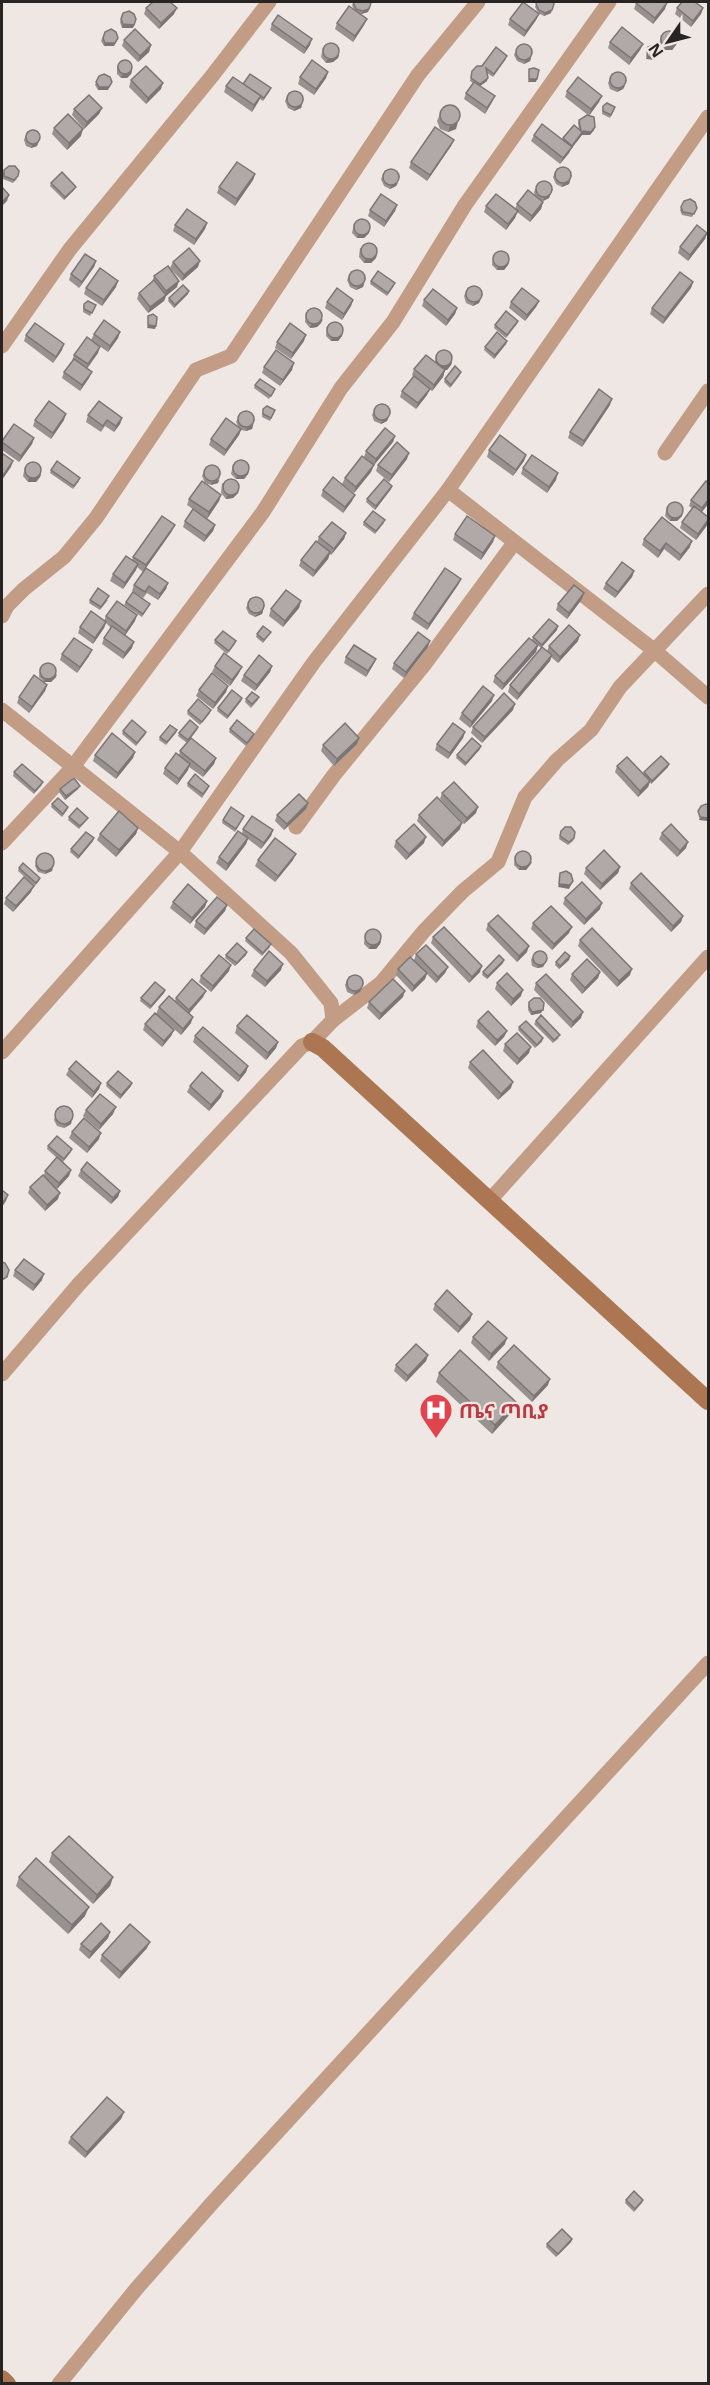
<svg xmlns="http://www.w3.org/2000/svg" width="710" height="2385" font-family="'Noto Sans','Noto Sans Ethiopic',sans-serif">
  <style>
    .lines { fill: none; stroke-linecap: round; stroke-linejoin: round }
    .street { stroke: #c29c85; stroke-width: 15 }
    .secondary { stroke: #ac7653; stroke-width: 18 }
    .wall { fill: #979190 }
    .shaded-wall { fill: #7b7675 }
    .building { fill: #b0a9a7; stroke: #7b7675; stroke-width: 1.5 }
    .labels { text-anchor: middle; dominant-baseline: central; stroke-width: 4.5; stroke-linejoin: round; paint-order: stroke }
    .health-label { font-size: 20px; font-weight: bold; fill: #be3a42; stroke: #eee7e4; text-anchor: start }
  </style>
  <rect width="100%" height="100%" fill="#eee7e4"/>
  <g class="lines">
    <g class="street">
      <path d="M2,346L70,249L212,76L269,2"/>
      <path d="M665,453L708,391"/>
      <path d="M448,490L655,651L708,697"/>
      <path d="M2,616L7,606L24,589L64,557L96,518L196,370L231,356L418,75L478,2"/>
      <path d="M2,710L180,852L291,953L331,1003L333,1020L312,1042L302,1046L79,1284L2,1374"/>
      <path d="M296,827L334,775L424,665L514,543"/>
      <path d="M2,843L72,768L263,512L341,388L393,322L465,205L609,2"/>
      <path d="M333,1020L381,983L424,931L463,891L498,862L525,797L557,760L591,730L620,687L708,594"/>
      <path d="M2,1052L180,852L314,662L448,490L708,117"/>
      <path d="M490,1200L708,957"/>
      <path d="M59,2384L137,2288L213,2202L708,1663"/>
    </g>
    <g class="secondary">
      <path d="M312,1042L323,1048L708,1401"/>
      <path d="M2,2379L7,2384"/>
    </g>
  </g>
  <g class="wall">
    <path d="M354,2L371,3L368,12L361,14L359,13L367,19L364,25L353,42L335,29L337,23L354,10L352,5Z"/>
    <path d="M537,2L551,13L544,16L538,13L535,7Z"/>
    <path d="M636,3L665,9L653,24L634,9Z"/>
    <path d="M146,8L174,14L159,29L144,14Z"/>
    <path d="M677,8H703L701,14L691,27L675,14Z"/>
    <path d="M123,13L136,19L133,28H122L120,22Z"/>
    <path d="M539,14L536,20L524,37L508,25L510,19Z"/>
    <path d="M272,24L310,45L304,54L270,30Z"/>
    <path d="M105,32L118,38L114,46H104L101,41Z"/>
    <path d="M661,35L677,42L676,45L672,50H664L659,45Z"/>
    <path d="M124,40L151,45L149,52L138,62L122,46Z"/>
    <path d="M610,42L643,44L640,50L629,65L608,48Z"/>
    <path d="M518,46L533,52L530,61L524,64L517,61L514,55Z"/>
    <path d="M323,47L339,55L338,58L333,62L326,63L321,57Z"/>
    <path d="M506,59L493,77L487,73V81L480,86L492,102L485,114L464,99L466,93L473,83L470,81L472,71L482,66Z"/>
    <path d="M118,64L132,71L131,74L127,78H121L117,74V67Z"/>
    <path d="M328,72L326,78L314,95L298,84L300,77Z"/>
    <path d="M612,73L627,80L623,89L617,92L610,89L608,83Z"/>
    <path d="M99,76L110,85L108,90H98L95,85Z"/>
    <path d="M131,80L161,89L146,104L129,87Z"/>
    <path d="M243,84L270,91L263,101L260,99L252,112L224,92L226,86Z"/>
    <path d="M567,91L599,102L589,115L594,130L590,135H582L571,149L569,153L560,164L531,141L534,135L563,140V138L579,130L578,123L579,120L588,115L565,97Z"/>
    <path d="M289,92L304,99L301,108L294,111L288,108L285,101Z"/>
    <path d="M603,106L614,110L610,118L602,114Z"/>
    <path d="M443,107L456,129L448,132L440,129L437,121Z"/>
    <path d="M102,108L99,114L84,129L72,115L74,109Z"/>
    <path d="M54,128L81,136L67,150L52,134Z"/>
    <path d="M27,131L39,141L37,146L31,148L26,146L24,140Z"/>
    <path d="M454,140L451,146L427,181L409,168L411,162Z"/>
    <path d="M557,168L572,175L569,184L562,187L556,184L553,177Z"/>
    <path d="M4,170L17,179L13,183L3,179V173Z"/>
    <path d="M385,170L400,176L396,186L390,189L384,186L381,179Z"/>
    <path d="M255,174L253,180L235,206L217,193L219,187Z"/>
    <path d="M51,183L74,190L64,200L50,186Z"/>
    <path d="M538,183L553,189L549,198L543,201L540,200L543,202L541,209L530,222L517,212L515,218L506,230L484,212L486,206L515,209L517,204L535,196L534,192Z"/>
    <path d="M684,201L697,208L692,217L682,215L680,210Z"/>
    <path d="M397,205L395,211L384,227L368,216L370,210Z"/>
    <path d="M207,223L205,229L194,245L173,231L175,225Z"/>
    <path d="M354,223L369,233L364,238H357L352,233Z"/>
    <path d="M707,233L705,239L688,261L678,253L680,247Z"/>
    <path d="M360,248L376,258L371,263H364L359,257Z"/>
    <path d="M493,255L509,262L508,265L504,270H497L492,265Z"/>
    <path d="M96,261L94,267L79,288L69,280L71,274Z"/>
    <path d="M173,262L198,267L182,281L170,268Z"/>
    <path d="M351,271L366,278L363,287L356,290L350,287L347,280Z"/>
    <path d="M154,276L177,287L166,296L164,301L148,313L137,299L139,293L152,282Z"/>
    <path d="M371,281L394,286L387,296L370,284Z"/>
    <path d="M693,282L691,288L663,324L650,314L652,308Z"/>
    <path d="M116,287L102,306L84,294L86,288Z"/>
    <path d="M468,287L483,294L479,303L473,306L466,303L464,296Z"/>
    <path d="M188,294L174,308L168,301L169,298Z"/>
    <path d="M353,300L351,306L342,320L325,308L327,302Z"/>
    <path d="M424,300L457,308L455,314L446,326L422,306Z"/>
    <path d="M539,301L536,307L525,321L509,308L511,302Z"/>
    <path d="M84,304L96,305L90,316L83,312Z"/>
    <path d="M306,312L321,323L317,327L310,328L305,322Z"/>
    <path d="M518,321L517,324L506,338L494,328L495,325Z"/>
    <path d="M327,326L342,336L338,341H331L326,336Z"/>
    <path d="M120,332L118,338L108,352L91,340L94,334Z"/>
    <path d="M26,335L62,350L53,363L24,341Z"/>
    <path d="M304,341L291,359L275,348L277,342Z"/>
    <path d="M507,341L506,344L494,359L484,350L485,347Z"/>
    <path d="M98,353L87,369L89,378L80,391L62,378L64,372L72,361L74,355Z"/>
    <path d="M436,354L452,362L451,365L447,370H444H445L443,377L432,391L418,380L427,395L416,409L400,397L402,391L413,376L412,375L414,369L435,362Z"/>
    <path d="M264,367L292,370L280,386L262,373Z"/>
    <path d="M460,375L450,388L444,382L445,379Z"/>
    <path d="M255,385L274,392L269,399L254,388Z"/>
    <path d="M610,405L582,447L568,438L570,432Z"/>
    <path d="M376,406L391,412L387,421L381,424L374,421L372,415Z"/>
    <path d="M263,409L274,413L270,421L262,417Z"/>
    <path d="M240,413L255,419L252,429L246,431L241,430L239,435L224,456L209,445L211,439L238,426L236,422Z"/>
    <path d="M88,415L122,418L120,424L114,432L105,426L101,432L86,422Z"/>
    <path d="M35,420H64L51,439L33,426Z"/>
    <path d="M395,436L393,442L374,465L371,472L354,493L342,484L345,478L364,457L366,451Z"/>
    <path d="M34,438L32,444L19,462L2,450V441Z"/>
    <path d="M489,450L526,455L524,461L513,476L487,457Z"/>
    <path d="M407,459L389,482L376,471L378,465Z"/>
    <path d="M233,464L249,471L248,474L244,479H236L231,474Z"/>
    <path d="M25,467L41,474L40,477L36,482H28L23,476Z"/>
    <path d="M206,467L221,473L218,483L211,485L205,483L202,476Z"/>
    <path d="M523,468L556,480L547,493L521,474Z"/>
    <path d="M51,470L79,481L73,489L50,473Z"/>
    <path d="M222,483L238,493L233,498L226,499L221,493Z"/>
    <path d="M392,486L391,489L375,510L366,502L367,499Z"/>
    <path d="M323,490L352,501L343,513L321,496Z"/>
    <path d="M221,495L219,501L207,519L187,505L189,499Z"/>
    <path d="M691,500L708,504L702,512L708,524L696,540L680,528L682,522L692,508L689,506Z"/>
    <path d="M667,506L682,516L677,521H670L665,516Z"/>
    <path d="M185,521L215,525L213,531L204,542L183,527Z"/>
    <path d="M364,522L384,523L375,534L363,525Z"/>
    <path d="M172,531L143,572L137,567L136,570L123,589L110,581L113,574L132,560L133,557Z"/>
    <path d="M346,533L344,539L331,555L330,554L328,559L313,577L299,566L301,560L317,542L319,537Z"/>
    <path d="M455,534L495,536L493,542L481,560L453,540Z"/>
    <path d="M644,539L690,547L679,561L664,549L658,558L642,545Z"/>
    <path d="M634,571L632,577L615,598L603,589L606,583Z"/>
    <path d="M461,579L458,585L427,630L411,619L414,613Z"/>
    <path d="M168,583L166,589L158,600L147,593L143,598L132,591L134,585Z"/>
    <path d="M250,598L265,605L262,614L255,617L249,614L246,608Z"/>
    <path d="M582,599L567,619L556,610L558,604Z"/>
    <path d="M90,600H108L100,610L89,603Z"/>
    <path d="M301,601L299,608L283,627L269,616L271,609Z"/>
    <path d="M126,602L150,604L142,617L124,605Z"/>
    <path d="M106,616L135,621L125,635L132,648L123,659L102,644L104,638L111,628L106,623L104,628L93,644L78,633L80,627L104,621Z"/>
    <path d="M557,630L541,648L534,642L538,645L536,652L502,690L493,682L495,676L532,640L533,637Z"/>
    <path d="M271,632L269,635L263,643L256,637L257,634Z"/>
    <path d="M215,640L235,644L227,654L214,643Z"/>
    <path d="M578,641L558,663L551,657L550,661L517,700L508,692L510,685L547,651L549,646Z"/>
    <path d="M428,647L404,678L392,669L394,663Z"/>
    <path d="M62,654L89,656L77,673L60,660Z"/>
    <path d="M346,657L376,659L373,665L366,677L344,663Z"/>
    <path d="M215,666L239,673L230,686L212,672Z"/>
    <path d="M272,666L270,672L255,691L241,681L244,675Z"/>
    <path d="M40,667L56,677L51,682H44L39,677Z"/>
    <path d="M47,685L45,691L29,713L17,703L19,697Z"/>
    <path d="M228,686L226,692L213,709L196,696L199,690Z"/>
    <path d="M259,697L258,700L251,708L245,702L246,699Z"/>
    <path d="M242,698L241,701L227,719L217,711L218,708Z"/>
    <path d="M492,701L470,728L459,719L462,713Z"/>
    <path d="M513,710L482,743L471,733L473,727Z"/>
    <path d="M188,711L210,713L200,725L187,714Z"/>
    <path d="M198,727L197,730L191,738L216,758L214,764L203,777L189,767L188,770L177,785L163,774L165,768L179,755L180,751L187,743L178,736L179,733Z"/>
    <path d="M230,729L254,734L253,738L246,746L229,732Z"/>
    <path d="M177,730L176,733L166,745L159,740L160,737Z"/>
    <path d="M123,731L146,732L145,735L136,746L122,734Z"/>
    <path d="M465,732L463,738L448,759L435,750L437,744Z"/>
    <path d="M359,738L357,744L334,766L321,751L323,745Z"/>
    <path d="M480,749L465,766L456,758L457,755Z"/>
    <path d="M135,752L133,758L116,779L93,761L95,755Z"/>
    <path d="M617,766L644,774V772L668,767L651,784L650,782L648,787L638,797L615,772Z"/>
    <path d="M14,772L42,785L34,794L13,776Z"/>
    <path d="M188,783L209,786L208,789L202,798L187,786Z"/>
    <path d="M60,789H78L65,800L59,792Z"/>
    <path d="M442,793L476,813L464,824L440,799Z"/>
    <path d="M308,803L306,809L284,830L275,821L277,815Z"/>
    <path d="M52,804L68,807L67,810L62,817L51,807Z"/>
    <path d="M419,815L460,829L442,847L417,821Z"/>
    <path d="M244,816L235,832L222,823L223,820Z"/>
    <path d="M69,817L86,821L79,829L68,820Z"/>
    <path d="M138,828L136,834L116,857L97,840L100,834Z"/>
    <path d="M243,829L273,830L271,836L261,849L248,839L246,844L226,871L216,863L219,857L242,834Z"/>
    <path d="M561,831L574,838L573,841L568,845L559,839Z"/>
    <path d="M662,833L686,848L677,857L659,839Z"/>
    <path d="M93,841L78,859L70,852L71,849Z"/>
    <path d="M396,841L424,843L406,860L394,847Z"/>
    <path d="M515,855L532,862L530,865L526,870H519L514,865Z"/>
    <path d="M38,856L52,871L45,874L38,872L35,866Z"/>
    <path d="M258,860H293L275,882L255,866Z"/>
    <path d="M620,867L618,873L600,890L584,874L586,868Z"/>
    <path d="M19,868L40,878L39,881L35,886L18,871Z"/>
    <path d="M631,883L683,916L681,922L671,932L629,889Z"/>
    <path d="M31,892L13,912L4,904L6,898Z"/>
    <path d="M565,898L600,909L584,925L563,904Z"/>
    <path d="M207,901L205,907L190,924L170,908L173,902Z"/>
    <path d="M227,905L225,911L204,935L194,927L196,921Z"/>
    <path d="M533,923L569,933L552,950L531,929Z"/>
    <path d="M488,924L527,952L517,962L486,930Z"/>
    <path d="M365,933L381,941L380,944L376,949H369L364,944Z"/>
    <path d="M433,937L480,972L469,983L431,943Z"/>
    <path d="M246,938L270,947L262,956L245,941Z"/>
    <path d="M580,940L630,975L617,987L578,946Z"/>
    <path d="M535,952L547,959L543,967L537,968L532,966L531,960Z"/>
    <path d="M416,954L448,967L445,973L436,983L427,974L425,979L412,992L396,975L398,969L414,960Z"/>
    <path d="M226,955H246L235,966L225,958Z"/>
    <path d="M570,956L569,960L559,969L555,965L556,962Z"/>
    <path d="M503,963L487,979L482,975L483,972Z"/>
    <path d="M254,970H281L265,987L251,976Z"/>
    <path d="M229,971L211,992L199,982L201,976Z"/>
    <path d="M600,972L598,978L582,994L570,980L572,974Z"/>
    <path d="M349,976L364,983L360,992L354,995L347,992L345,985Z"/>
    <path d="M497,983L521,996L511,1006L495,989Z"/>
    <path d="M536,983L581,1018L571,1028L534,990Z"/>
    <path d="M165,990L164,993L150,1009L140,1001L141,998Z"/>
    <path d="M206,991L203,997L189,1013L191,1023L181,1035L156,1014L159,1007L175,1001L176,998Z"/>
    <path d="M403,997L379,1020L367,1008L369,1002Z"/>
    <path d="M529,1002L541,1013L531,1015L528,1010Z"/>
    <path d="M478,1021L507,1031L504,1037L495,1046L476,1027Z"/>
    <path d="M536,1021L559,1038L553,1043L534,1024Z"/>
    <path d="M145,1024L174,1030L171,1036L162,1047L143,1030Z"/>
    <path d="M237,1026L278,1042L276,1048L266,1060L235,1033Z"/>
    <path d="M519,1027L543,1038L542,1042L535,1048L518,1030Z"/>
    <path d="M195,1036L248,1066L246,1072L238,1082L193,1042Z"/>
    <path d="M505,1044L529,1053L517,1065L503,1051Z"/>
    <path d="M470,1062L511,1088L498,1100L468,1068Z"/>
    <path d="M69,1069L101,1083L99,1089L92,1098L66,1075Z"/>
    <path d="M107,1083H132L131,1086L120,1099L106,1086Z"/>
    <path d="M190,1086L221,1097L209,1111L187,1092Z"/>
    <path d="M57,1110L71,1124L64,1128L57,1126L54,1120Z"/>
    <path d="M86,1110L113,1114L99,1130L83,1116Z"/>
    <path d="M72,1132L99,1139L87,1153L69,1138Z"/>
    <path d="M48,1146L71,1152L63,1162L71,1170L69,1176L57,1189L58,1199L45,1211L28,1193L30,1187L44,1175L45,1171L57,1158L47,1149Z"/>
    <path d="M81,1170L120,1191L118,1197L111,1204L78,1176Z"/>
    <path d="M15,1270L42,1280L33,1291L13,1276Z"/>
    <path d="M435,1304L472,1314L470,1320L458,1333L433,1310Z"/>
    <path d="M473,1337L505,1344L489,1361L471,1343Z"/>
    <path d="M428,1355L426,1361L406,1382L394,1371L396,1365Z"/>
    <path d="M498,1362L548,1385L532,1402L496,1368Z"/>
    <path d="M439,1373L516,1402L513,1411L492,1434L436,1382Z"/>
    <path d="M52,1853L113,1877L110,1886L93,1904L49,1862Z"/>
    <path d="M19,1877L85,1916L68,1934L16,1886Z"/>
    <path d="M110,1932L108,1938L89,1959L79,1950L81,1944Z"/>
    <path d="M147,1948L119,1979L100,1961L102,1955Z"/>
    <path d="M124,2112L121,2119L85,2158L68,2143L71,2137Z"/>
    <path d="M626,2200H643L642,2203L634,2212L625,2203Z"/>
    <path d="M572,2239L571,2242L556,2257L546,2247L547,2244Z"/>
  </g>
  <g class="shaded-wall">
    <path d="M667,3L665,9L653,24L655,18Z"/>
    <path d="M177,8L174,14L159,29L161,23Z"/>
    <path d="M703,8L701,14L691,27L693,21Z"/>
    <path d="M369,9L368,12L361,14L363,11Z"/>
    <path d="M552,10L551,13L544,16L545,13Z"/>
    <path d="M539,14L536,20L524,37L526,31Z"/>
    <path d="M367,19L364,25L353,42L355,36Z"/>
    <path d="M123,24L134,25L133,28H122Z"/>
    <path d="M312,39L310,45L304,54L306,48Z"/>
    <path d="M677,42L676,45L672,50H664L665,47Z"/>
    <path d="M105,43H115L114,46H104Z"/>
    <path d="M643,44L640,50L629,65L631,58Z"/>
    <path d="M151,45L149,52L138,62L140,56Z"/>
    <path d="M339,55L338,58L333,62L326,63L327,60Z"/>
    <path d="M647,56L656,57L655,60L646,59Z"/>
    <path d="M531,58L530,61L524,64L525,61Z"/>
    <path d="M132,71L131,74L127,78H121L122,75Z"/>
    <path d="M328,72L326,78L314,95L316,89Z"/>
    <path d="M488,78L487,81L479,87L480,84Z"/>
    <path d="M529,79H537L536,82H528Z"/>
    <path d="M163,83L161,89L146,104L148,98Z"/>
    <path d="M625,86L623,89L617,92L618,89Z"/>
    <path d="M99,87H109L108,90H98Z"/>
    <path d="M261,96L258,102L252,112L254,105Z"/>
    <path d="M495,96L492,102L485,114L487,108Z"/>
    <path d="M602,96L599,102L589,116L591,109Z"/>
    <path d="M302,105L301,108L294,111L295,108Z"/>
    <path d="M102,108L99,114L84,129L87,122Z"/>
    <path d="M458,122L456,129L448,132L450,126Z"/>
    <path d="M595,127L594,130L590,135H582L571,149L569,153L560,164L563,158L583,131Z"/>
    <path d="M83,129L81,136L67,150L69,143Z"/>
    <path d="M454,140L451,146L427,181L430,175Z"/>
    <path d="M38,143L37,146L31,148L32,145Z"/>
    <path d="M255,174L253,180L235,206L237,199Z"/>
    <path d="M570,181L569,184L562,187L563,184Z"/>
    <path d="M398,183L396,186L390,189L391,186Z"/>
    <path d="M76,187L74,190L64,200L65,197Z"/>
    <path d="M9,195L7,201L2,206V202Z"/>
    <path d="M550,195L549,198L543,201L544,198Z"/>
    <path d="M543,202L541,209L530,222L532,216Z"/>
    <path d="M397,205L395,211L384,227L386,221Z"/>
    <path d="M518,211L515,218L506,230L508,224Z"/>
    <path d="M207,223L205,229L194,245L196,239Z"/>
    <path d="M370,230L369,233L364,238H357L358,235Z"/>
    <path d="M707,233L705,239L688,261L690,255Z"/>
    <path d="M377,255L376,258L371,263H364L365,260Z"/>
    <path d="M96,261L94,267L79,288L82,282Z"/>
    <path d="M200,261L198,267L182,281L184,275Z"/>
    <path d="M509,262L508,265L504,270H497L498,267Z"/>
    <path d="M118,281L116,287L102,306L104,300Z"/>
    <path d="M179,281L177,287L166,296L164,301L148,313L150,307L164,297L166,291Z"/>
    <path d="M693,282L691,288L663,324L665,318Z"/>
    <path d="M364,284L363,287L356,290L358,287Z"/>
    <path d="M189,291L188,294L174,308L175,305Z"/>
    <path d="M353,300L351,306L342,320L344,314Z"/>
    <path d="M480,300L479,303L473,306L474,303Z"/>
    <path d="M539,301L536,307L525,321L527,315Z"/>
    <path d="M457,308L455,314L446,326L448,320Z"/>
    <path d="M323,319L321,323L317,327L310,328L311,325Z"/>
    <path d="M148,325L156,326L155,329L147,328Z"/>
    <path d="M120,332L118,338L108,352L110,346Z"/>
    <path d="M343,333L342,336L338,341H331L332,338Z"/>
    <path d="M306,335L304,341L291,359L293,353Z"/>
    <path d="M507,341L506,344L494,359L495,355Z"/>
    <path d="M64,344L62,350L53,363L56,357Z"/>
    <path d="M100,347L98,353L85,370L88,364Z"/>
    <path d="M452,362L451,365L447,370H440L441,367Z"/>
    <path d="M294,363L292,370L280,386L283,380Z"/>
    <path d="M445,370L443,377L432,391L434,385Z"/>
    <path d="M92,372L89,378L80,391L82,385Z"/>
    <path d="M430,389L427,395L416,409L418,403Z"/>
    <path d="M612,399L610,405L582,447L584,441Z"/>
    <path d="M66,414L64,420L51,439L53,433Z"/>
    <path d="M122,418L120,424L114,432L116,426Z"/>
    <path d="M388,418L387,421L381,424L382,421Z"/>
    <path d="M253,425L252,429L246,431L247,428Z"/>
    <path d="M241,429L239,435L224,456L226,450Z"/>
    <path d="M395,436L393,442L374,465L376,459Z"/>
    <path d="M34,438L32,444L19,462L21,456Z"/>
    <path d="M409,453L407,459L389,482L392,475Z"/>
    <path d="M526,455L524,461L513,476L516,470Z"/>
    <path d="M13,461L11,467L2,480V477Z"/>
    <path d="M374,465L371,472L354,493L356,487Z"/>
    <path d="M249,471L248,474L244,479H236L237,476Z"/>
    <path d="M558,473L556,480L547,493L549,487Z"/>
    <path d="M41,474L40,477L36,482H28L29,478Z"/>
    <path d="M219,480L218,483L211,485L212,482Z"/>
    <path d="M392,486L391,489L375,510L376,506Z"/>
    <path d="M239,490L238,493L233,498L226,499L227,496Z"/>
    <path d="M221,495L219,501L207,519L209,512Z"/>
    <path d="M355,495L352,501L343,513L345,507Z"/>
    <path d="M708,500V504L700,514L702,508Z"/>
    <path d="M683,513L682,516L677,521H670L671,518Z"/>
    <path d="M708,520V524L696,540L698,534Z"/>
    <path d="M175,525L172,531L143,572L146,565Z"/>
    <path d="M215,525L213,531L204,542L206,536Z"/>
    <path d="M346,533L344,539L331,555L334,549Z"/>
    <path d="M495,536L493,542L481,560L483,553Z"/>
    <path d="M692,541L690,547L679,561L681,555Z"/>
    <path d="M666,543L664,549L658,558L660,551Z"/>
    <path d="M330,552L328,559L313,577L315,571Z"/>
    <path d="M138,564L136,570L123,589L125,583Z"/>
    <path d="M634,571L632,577L615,598L618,592Z"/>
    <path d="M461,579L458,585L427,630L429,624Z"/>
    <path d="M168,583L166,589L158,600L160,594Z"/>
    <path d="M584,593L582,599L567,619L569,613Z"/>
    <path d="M301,601L299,608L283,627L285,621Z"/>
    <path d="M263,611L262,614L255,617L257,614Z"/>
    <path d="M137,615L135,621L124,637L126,631Z"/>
    <path d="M106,622L104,628L93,644L95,638Z"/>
    <path d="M558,626L557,630L541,648L542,645Z"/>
    <path d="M580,635L578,641L558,663L560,657Z"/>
    <path d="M430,641L428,647L404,678L406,672Z"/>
    <path d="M134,642L132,648L123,659L125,653Z"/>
    <path d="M538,645L536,652L502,690L504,684Z"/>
    <path d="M92,650L89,656L77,673L80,667Z"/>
    <path d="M552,655L550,661L517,700L519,694Z"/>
    <path d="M376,659L373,665L366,677L368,671Z"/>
    <path d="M272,666L270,672L255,691L257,685Z"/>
    <path d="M242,667L239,673L230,686L232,680Z"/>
    <path d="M57,674L56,677L51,682H44L45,679Z"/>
    <path d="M47,685L45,691L29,713L32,707Z"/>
    <path d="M228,686L226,692L213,709L215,703Z"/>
    <path d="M494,695L492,701L470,728L472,722Z"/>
    <path d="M242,698L241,701L227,719L228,716Z"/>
    <path d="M515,704L513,710L482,743L485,737Z"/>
    <path d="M465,732L463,738L448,759L450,753Z"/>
    <path d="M359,738L357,744L334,766L337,759Z"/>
    <path d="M481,746L480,749L465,766L466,763Z"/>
    <path d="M135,752L133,758L116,779L118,773Z"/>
    <path d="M216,758L214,764L203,777L205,771Z"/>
    <path d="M190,764L188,770L177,785L179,779Z"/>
    <path d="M669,764L668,767L651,784L652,781Z"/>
    <path d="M650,781L648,787L638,797L640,791Z"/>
    <path d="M80,786L78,789L65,800L66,796Z"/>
    <path d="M308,803L306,809L284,830L287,824Z"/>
    <path d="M478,807L476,813L464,824L467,818Z"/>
    <path d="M700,817L708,818V821L699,820Z"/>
    <path d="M462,823L460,829L442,847L444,841Z"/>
    <path d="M138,828L136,834L116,857L119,850Z"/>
    <path d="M273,830L271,836L261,849L264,843Z"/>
    <path d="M426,837L424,843L406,860L409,854Z"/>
    <path d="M94,838L93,841L78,859L79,856Z"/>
    <path d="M248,838L246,844L226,871L228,864Z"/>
    <path d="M688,842L686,848L677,857L680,851Z"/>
    <path d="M296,854L293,860L275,882L278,876Z"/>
    <path d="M532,862L530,865L526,870H519L520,867Z"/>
    <path d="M620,867L618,873L600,890L602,884Z"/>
    <path d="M53,868L52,871L45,874L46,871Z"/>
    <path d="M573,881L569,889L558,887L559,884Z"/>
    <path d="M34,886L31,892L13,912L16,906Z"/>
    <path d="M207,901L205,907L190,924L192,918Z"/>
    <path d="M602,903L600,909L584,925L586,919Z"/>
    <path d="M227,905L225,911L204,935L206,929Z"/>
    <path d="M683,916L681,922L671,932L673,926Z"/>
    <path d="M572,927L569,933L552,950L554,944Z"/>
    <path d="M381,941L380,944L376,949H369L370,946Z"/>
    <path d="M529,946L527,952L517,962L519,956Z"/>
    <path d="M247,952L246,955L235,966L237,963Z"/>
    <path d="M570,956L569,960L559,969L560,966Z"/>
    <path d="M547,959L543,967L537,968L539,965Z"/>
    <path d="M504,960L503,963L487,979L488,976Z"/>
    <path d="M283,964L281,970L265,987L267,981Z"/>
    <path d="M231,965L229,971L211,992L213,986Z"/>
    <path d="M482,966L480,972L469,983L472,977Z"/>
    <path d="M448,967L445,973L436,983L438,977Z"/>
    <path d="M632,969L630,975L617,987L619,981Z"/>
    <path d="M600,972L598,978L582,994L585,988Z"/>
    <path d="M427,973L425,979L412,992L414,986Z"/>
    <path d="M361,989L360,992L354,995L355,992Z"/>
    <path d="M165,990L164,993L150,1009L151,1006Z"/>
    <path d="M523,990L521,996L511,1006L513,999Z"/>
    <path d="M206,991L203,997L187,1016L189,1010Z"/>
    <path d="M405,991L403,997L379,1020L381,1014Z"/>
    <path d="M543,1010L541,1013L531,1015L532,1012Z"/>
    <path d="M583,1012L581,1018L571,1028L573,1022Z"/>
    <path d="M193,1017L191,1023L181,1035L183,1029Z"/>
    <path d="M174,1030L171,1036L162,1047L164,1041Z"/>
    <path d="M507,1031L504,1037L495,1046L497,1040Z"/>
    <path d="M278,1042L276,1048L266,1060L268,1053Z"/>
    <path d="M531,1047L529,1053L517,1065L519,1059Z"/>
    <path d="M248,1066L246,1072L238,1082L240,1076Z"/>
    <path d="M513,1082L511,1088L498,1100L501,1094Z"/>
    <path d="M101,1083L99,1089L92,1098L94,1092Z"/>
    <path d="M132,1083L131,1086L120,1099L121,1095Z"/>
    <path d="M223,1091L221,1097L209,1111L211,1105Z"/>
    <path d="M116,1107L113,1114L99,1130L101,1124Z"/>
    <path d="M72,1121L71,1124L64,1128L66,1125Z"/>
    <path d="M101,1133L99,1139L87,1153L89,1147Z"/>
    <path d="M71,1170L69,1176L57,1189L59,1183Z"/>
    <path d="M120,1191L118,1197L111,1204L113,1198Z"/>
    <path d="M60,1193L58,1199L45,1211L47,1205Z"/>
    <path d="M8,1195L6,1201L2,1207V1204Z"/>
    <path d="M44,1274L42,1280L33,1291L35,1285Z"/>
    <path d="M472,1314L470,1320L458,1333L460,1327Z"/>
    <path d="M507,1338L505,1344L489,1361L491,1354Z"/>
    <path d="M428,1355L426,1361L406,1382L408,1376Z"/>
    <path d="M550,1379L548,1385L532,1402L534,1396Z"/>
    <path d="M516,1402L513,1411L492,1434L495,1425Z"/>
    <path d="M113,1877L110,1886L93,1904L97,1895Z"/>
    <path d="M89,1907L85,1916L68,1934L72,1925Z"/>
    <path d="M110,1932L108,1938L89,1959L91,1952Z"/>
    <path d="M150,1942L147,1948L119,1979L121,1972Z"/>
    <path d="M124,2112L121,2119L85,2158L87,2152Z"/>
    <path d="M572,2239L571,2242L556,2257L558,2254Z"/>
  </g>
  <g class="building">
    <path d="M153,2H170L177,8L161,23L146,8Z"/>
    <path d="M353,2H371V3L369,9L363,11L356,9Z"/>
    <path d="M523,2L539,14L526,31L510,19Z"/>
    <path d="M537,2H553L554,4L552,10L545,13L539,10L536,4Z"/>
    <path d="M638,2H665L667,3L655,18L636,3Z"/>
    <path d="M682,2H695L703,8L693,21L677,8Z"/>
    <path d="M349,6L367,19L355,36L337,23Z"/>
    <path d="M129,11L134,14L136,19L134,25L123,24L121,19L123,13Z"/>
    <path d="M278,15L312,39L306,48L272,24Z"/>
    <path d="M622,27L643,44L631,58L610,42Z"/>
    <path d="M111,29L116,32L118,38L115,43H105L103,38L105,32Z"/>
    <path d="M135,29L151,45L140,56L124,40Z"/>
    <circle cx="669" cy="39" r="8"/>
    <circle cx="331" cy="51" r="8"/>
    <circle cx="524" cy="52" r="8"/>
    <path d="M653,45L657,48L656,57L647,56L648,47Z"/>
    <path d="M496,47L507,56L494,74L486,68L488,78L480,84L471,78L472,71L477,66H482Z"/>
    <circle cx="125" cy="67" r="7"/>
    <path d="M312,60L328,72L316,89L300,77Z"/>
    <path d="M146,66L163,83L148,98L131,80Z"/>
    <path d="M534,68L539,70L537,79H529V69Z"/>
    <circle cx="618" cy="80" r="8"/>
    <path d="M104,74L110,77L112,82L109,87H99L96,82L99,76Z"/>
    <path d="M250,74L271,88L264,98L243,84Z"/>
    <path d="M233,77L261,96L254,105L226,86Z"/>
    <path d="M578,77L602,96L591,109L567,91Z"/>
    <path d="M474,82L495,96L487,108L466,93Z"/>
    <circle cx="295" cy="99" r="8"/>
    <path d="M89,95L102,108L87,122L74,109Z"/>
    <path d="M607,103L615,107L611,115L603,111V106Z"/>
    <circle cx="450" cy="115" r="10"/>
    <path d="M68,114L83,129L69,143L54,128Z"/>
    <path d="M587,115L594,117L595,127L591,132L583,131L572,146L563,138L574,125L581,131L579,120Z"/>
    <path d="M542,124L572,147L563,158L534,135Z"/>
    <path d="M435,127L454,140L430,175L411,162Z"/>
    <circle cx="33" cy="137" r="7"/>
    <path d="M237,162L255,174L237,199L219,187Z"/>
    <path d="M9,166H15L19,171L18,176L14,180L4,176V170Z"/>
    <circle cx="563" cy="175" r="8"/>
    <circle cx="391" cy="177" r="8"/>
    <path d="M62,172L76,187L65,197L51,183Z"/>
    <circle cx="544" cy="189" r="8"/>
    <path d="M2,187L9,195L2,202Z"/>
    <path d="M528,190L543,202L532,216L517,204Z"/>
    <path d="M381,194L397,205L386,221L370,210Z"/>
    <path d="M496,194L518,211L508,224L486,206Z"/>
    <path d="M690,199L695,202L697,208L694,214L683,212L681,207L684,201Z"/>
    <path d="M187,209L207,223L196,239L175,225Z"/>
    <circle cx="362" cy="227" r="8"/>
    <path d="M697,225L707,233L690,255L680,247Z"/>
    <circle cx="369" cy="251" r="8"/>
    <path d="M189,248L200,261L184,275L173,262Z"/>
    <circle cx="501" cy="259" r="8"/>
    <path d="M85,254L96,261L82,282L71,274Z"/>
    <path d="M168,266L179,281L166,291L154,276Z"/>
    <path d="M100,268L118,281L104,300L86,288Z"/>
    <circle cx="357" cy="278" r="8"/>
    <path d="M378,271L395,283L388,293L371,281Z"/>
    <path d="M680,272L693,282L665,318L652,308Z"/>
    <path d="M154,280L166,295L150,307L139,293Z"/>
    <path d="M183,285L189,291L175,305L169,298Z"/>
    <circle cx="474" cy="294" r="8"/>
    <path d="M337,288L353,300L344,314L327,302Z"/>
    <path d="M522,288L539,301L527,315L511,302Z"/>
    <path d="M433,289L457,308L448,320L424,300Z"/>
    <path d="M88,301L96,305L92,313L84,309V304Z"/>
    <circle cx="314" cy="316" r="8"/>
    <path d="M506,311L518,321L507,335L495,325Z"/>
    <path d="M153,314L157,317L156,326L148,325V316Z"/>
    <path d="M104,320L120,332L110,346L94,334Z"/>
    <circle cx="335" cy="330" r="8"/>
    <path d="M35,323L64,344L56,357L26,335Z"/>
    <path d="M290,323L306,335L293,353L277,342Z"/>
    <path d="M497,332L507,341L495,355L485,347Z"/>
    <path d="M87,337L100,347L88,364L74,355Z"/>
    <circle cx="444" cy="358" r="8"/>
    <path d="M276,350L294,363L283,380L264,367Z"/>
    <path d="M426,355L445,370L434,385L414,369Z"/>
    <path d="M74,359L92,372L82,385L64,372Z"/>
    <path d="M455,366L461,372L451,385L445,379Z"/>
    <path d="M414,376L430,389L418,403L402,391Z"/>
    <path d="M260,379L275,389L271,396L255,385Z"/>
    <path d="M599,389L612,399L584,441L570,432Z"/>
    <path d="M49,401L66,414L53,433L35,420Z"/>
    <path d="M99,401L122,418L116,426L107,420L103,426L88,415Z"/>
    <circle cx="382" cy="412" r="8"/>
    <path d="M267,406L275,410L271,418L263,414V409Z"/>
    <circle cx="246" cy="419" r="8"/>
    <path d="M226,418L241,429L226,450L211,439Z"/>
    <path d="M14,424L34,438L21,456L2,442V441Z"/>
    <path d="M385,428L395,436L376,459L366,451Z"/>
    <path d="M500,435L526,455L516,470L489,450Z"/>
    <path d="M397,442L409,453L392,475L378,465Z"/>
    <path d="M2,453L13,461L2,477Z"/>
    <path d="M532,455L558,473L549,487L523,468Z"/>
    <path d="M362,456L374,465L356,487L345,478Z"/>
    <circle cx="241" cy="468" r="8"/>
    <path d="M57,461L80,478L74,486L51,470Z"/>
    <circle cx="33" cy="470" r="8"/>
    <circle cx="212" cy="473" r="8"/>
    <path d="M333,477L355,495L345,507L323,490Z"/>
    <circle cx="231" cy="487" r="8"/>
    <path d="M384,479L392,486L376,506L367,499Z"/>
    <path d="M202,481L221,495L209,512L189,499Z"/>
    <path d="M706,481L708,483V500L702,508L691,500Z"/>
    <circle cx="675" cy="510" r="8"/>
    <path d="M694,506L708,517V520L698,534L682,522Z"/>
    <path d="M193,509L215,525L206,536L185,521Z"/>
    <path d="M373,511L385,520L376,531L364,522Z"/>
    <path d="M162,516L175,525L146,565L133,557Z"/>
    <path d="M467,516L495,536L483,553L455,534Z"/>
    <path d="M662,517L692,541L681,555L666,543L660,551L644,539Z"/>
    <path d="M332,522L346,533L334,549L319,537Z"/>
    <path d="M316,541L330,552L315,571L301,560Z"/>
    <path d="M126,556L138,564L125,583L113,574Z"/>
    <path d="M622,562L634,571L618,592L606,583Z"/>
    <path d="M146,568L168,583L160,594L149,586L145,592L134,585Z"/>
    <path d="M445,568L461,579L429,624L414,613Z"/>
    <path d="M574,585L584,593L569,613L558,604Z"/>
    <path d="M98,588L109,596L101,607L90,600Z"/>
    <path d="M286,590L301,601L285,621L271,609Z"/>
    <path d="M133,592L150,604L143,614L126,602Z"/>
    <circle cx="256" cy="605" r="8"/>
    <path d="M117,601L137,615L126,631L106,616Z"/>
    <path d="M91,611L106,622L95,638L80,627Z"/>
    <path d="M549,619L558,626L542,645L533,637Z"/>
    <path d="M569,625L580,635L560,657L549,646Z"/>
    <path d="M112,626L134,642L125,653L104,638Z"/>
    <path d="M263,626L271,632L264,640L257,634Z"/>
    <path d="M223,631L236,641L229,651L215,640Z"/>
    <path d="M418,632L430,641L406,672L394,663Z"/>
    <path d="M74,638L92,650L80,667L62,654Z"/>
    <path d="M529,638L538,645L504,684L495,676Z"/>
    <path d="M354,645L376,659L368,671L346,657Z"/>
    <path d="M542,647L552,655L519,694L510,685Z"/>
    <path d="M224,653L242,667L232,680L215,666Z"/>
    <path d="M259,655L272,666L257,685L244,675Z"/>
    <circle cx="48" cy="671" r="8"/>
    <path d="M212,673L228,686L215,703L199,690Z"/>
    <path d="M34,675L47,685L32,707L19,697Z"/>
    <path d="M483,686L494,695L472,722L462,713Z"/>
    <path d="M232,690L242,698L228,716L218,708Z"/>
    <path d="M252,692L259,697L252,704L246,699Z"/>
    <path d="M504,693L515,704L485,737L473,727Z"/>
    <path d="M198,699L211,710L202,722L188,711Z"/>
    <path d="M132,720L146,732L137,743L123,731Z"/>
    <path d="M190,720L198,727L188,740L179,733Z"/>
    <path d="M237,720L254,734L247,743L230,729Z"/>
    <path d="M345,723L359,738L337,759L323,745Z"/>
    <path d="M453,723L465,732L450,753L437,744Z"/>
    <path d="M170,725L177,730L167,742L160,737Z"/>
    <path d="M112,733L135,752L118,773L95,755Z"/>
    <path d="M191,738L216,758L205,771L180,751Z"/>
    <path d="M472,738L481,746L466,763L457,755Z"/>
    <path d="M176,753L190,764L179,779L165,768Z"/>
    <path d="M661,756L669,764L652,781L644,772Z"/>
    <path d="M627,757L650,781L640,791L617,766Z"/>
    <path d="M22,764L43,782L35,791L14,772Z"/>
    <path d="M195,774L209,786L203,794L188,783Z"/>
    <path d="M74,778L80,786L66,796L60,789Z"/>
    <path d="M454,782L478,807L467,818L442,793Z"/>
    <path d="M299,794L308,803L287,824L277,815Z"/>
    <path d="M437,797L462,823L444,841L419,815Z"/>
    <path d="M58,798L68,807L63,814L52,804Z"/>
    <path d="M706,804L708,805V818L700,817L698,811L701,806Z"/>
    <path d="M231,807L244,816L236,829L223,820Z"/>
    <path d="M77,808L88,818L80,826L69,817Z"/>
    <path d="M119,811L138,828L119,850L100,834Z"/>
    <path d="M252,816L273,830L264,843L243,829Z"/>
    <path d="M414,824L426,837L409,854L396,841Z"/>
    <path d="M671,824L688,842L680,851L662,833Z"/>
    <path d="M565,827H571L575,832L574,838L569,842L560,836L561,831Z"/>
    <path d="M238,831L248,838L228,864L219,857Z"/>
    <path d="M86,832L94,838L79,856L71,849Z"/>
    <path d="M275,838L296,854L278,876L258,860Z"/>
    <path d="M604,850L620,867L602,884L586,868Z"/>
    <circle cx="523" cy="859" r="8"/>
    <circle cx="45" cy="862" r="9"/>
    <path d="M23,863L40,878L36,883L19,868Z"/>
    <path d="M566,871L571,874L573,881L570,885L559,884L560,873Z"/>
    <path d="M641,873L683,916L673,926L631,883Z"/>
    <path d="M24,877L34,886L16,906L6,898Z"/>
    <path d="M582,882L602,903L586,919L565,898Z"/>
    <path d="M188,884L207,901L192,918L173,902Z"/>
    <path d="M217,897L227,905L206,929L196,921Z"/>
    <path d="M551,906L572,927L554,944L533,923Z"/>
    <path d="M498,915L529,946L519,956L488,924Z"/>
    <path d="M444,927L482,966L472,977L433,937Z"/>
    <path d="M592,928L632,969L619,981L580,940Z"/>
    <circle cx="373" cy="937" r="8"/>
    <path d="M254,929L271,944L263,953L246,938Z"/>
    <path d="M237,943L247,952L237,963L226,955Z"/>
    <path d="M426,945L448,967L438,977L416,954Z"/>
    <circle cx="540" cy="958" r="7"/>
    <path d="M269,951L283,964L267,981L254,970Z"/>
    <path d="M565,952L570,956L560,966L556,962Z"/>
    <path d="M219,955L231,965L213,986L201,976Z"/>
    <path d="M499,955L504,960L488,976L483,972Z"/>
    <path d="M410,957L427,973L414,986L398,969Z"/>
    <path d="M587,959L600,972L585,988L572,974Z"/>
    <path d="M507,973L523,990L513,999L497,983Z"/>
    <path d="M546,974L583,1012L573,1022L536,983Z"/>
    <circle cx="355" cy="983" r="8"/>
    <path d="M192,979L206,991L189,1010L176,998Z"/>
    <path d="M393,979L405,991L381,1014L369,1002Z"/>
    <path d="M155,982L165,990L151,1006L141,998Z"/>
    <path d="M169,996L193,1017L183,1029L159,1007Z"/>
    <path d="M534,998H540L544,1003L543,1010L532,1012L529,1007V1002Z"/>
    <path d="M488,1011L507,1031L497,1040L478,1021Z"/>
    <path d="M155,1013L174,1030L164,1041L145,1024Z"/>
    <path d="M247,1015L278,1042L268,1053L237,1026Z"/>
    <path d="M541,1015L560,1035L554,1040L536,1021Z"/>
    <path d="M526,1021L543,1038L537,1045L519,1027Z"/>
    <path d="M203,1027L248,1066L240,1076L195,1036Z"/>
    <path d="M517,1033L531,1047L519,1059L505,1044Z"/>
    <path d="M483,1050L513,1082L501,1094L470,1062Z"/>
    <path d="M76,1061L101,1083L94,1092L69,1069Z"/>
    <path d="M118,1071L132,1083L121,1095L107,1083Z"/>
    <path d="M202,1072L223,1091L211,1105L190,1086Z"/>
    <path d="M100,1094L116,1107L101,1124L86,1110Z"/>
    <circle cx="64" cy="1115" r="9"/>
    <path d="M84,1118L101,1133L89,1147L72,1132Z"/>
    <path d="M57,1136L72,1149L64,1159L48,1146Z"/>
    <path d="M57,1157L71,1170L59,1183L45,1171Z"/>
    <path d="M87,1162L120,1191L113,1198L81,1170Z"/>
    <path d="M43,1175L60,1193L47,1205L30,1187Z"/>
    <path d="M2,1190L8,1195L2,1204Z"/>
    <path d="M24,1259L44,1274L35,1285L15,1270Z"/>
    <path d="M2,1262L5,1263L9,1270L7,1277L2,1280Z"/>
    <path d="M447,1290L472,1314L460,1327L435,1304Z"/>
    <path d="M488,1321L507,1338L491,1354L473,1337Z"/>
    <path d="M416,1344L428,1355L408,1376L396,1365Z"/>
    <path d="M514,1345L550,1379L534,1396L498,1362Z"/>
    <path d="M460,1350L516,1402L495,1425L439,1373Z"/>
    <path d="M69,1836L113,1877L97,1895L52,1853Z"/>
    <path d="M36,1858L89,1907L72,1925L19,1877Z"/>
    <path d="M101,1923L110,1932L91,1952L81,1944Z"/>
    <path d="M130,1924L150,1942L121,1972L102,1955Z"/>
    <path d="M107,2097L124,2112L87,2152L71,2137Z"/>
    <path d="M634,2191L643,2200L635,2209L626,2200Z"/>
    <path d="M562,2229L572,2239L558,2254L547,2244Z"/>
  </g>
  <defs>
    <symbol id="hospital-pin" viewBox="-11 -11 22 30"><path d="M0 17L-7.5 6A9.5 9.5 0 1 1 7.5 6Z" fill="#e0444e" stroke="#eee7e4"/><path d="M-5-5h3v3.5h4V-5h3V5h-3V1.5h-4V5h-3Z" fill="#fff"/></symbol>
  </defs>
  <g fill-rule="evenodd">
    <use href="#hospital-pin" x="417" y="1391" width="38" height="52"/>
  </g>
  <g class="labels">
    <g class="health-label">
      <text x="459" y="1410">ጤና ጣቢያ</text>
    </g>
  </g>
  <rect width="710" height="2385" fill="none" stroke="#272423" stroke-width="6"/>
  <g transform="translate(668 42) rotate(235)" stroke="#eee7e4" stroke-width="4.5" paint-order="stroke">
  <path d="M0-4.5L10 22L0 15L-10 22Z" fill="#272423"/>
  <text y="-9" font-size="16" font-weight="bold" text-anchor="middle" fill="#272423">N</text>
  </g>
</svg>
